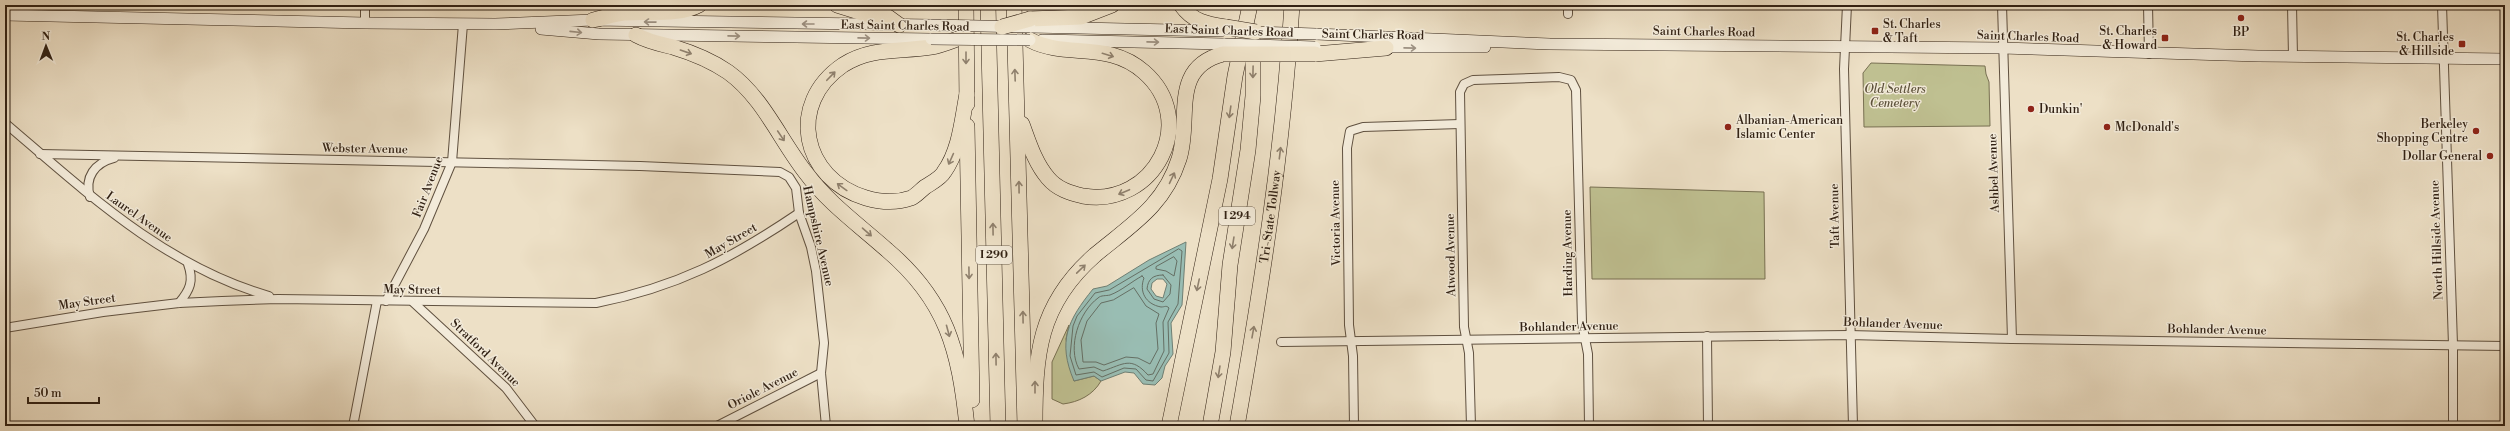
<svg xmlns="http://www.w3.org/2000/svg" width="2510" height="431" font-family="'Libre Bodoni',serif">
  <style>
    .green { fill: #bfc091; stroke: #787052 }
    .water { fill: #99bdb3; stroke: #6f7f73; fill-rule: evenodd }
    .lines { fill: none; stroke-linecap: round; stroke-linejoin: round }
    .shore { stroke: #656f64; stroke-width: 1 }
    .minor-casing { stroke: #605140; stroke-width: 10 }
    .secondary-casing { stroke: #312114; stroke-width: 12 }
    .motorway-casing { stroke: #312114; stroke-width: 16 }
    .minor { stroke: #f3ebda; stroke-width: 8 }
    .secondary { stroke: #f3ebda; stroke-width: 11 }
    .motorway { stroke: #ede0c6; stroke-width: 15 }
    .secondary-bridge-casing { stroke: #312114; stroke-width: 12; stroke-linecap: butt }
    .motorway-bridge-casing { stroke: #312114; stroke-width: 16; stroke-linecap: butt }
    .secondary-bridge { stroke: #f3ebda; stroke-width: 11 }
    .motorway-bridge { stroke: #ede0c6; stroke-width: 15 }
    .oneway { stroke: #9c9081 }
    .oneway2 { stroke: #8f806d }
    .poi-dot { fill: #8f2418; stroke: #f3ebda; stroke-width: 1.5 }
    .labels { text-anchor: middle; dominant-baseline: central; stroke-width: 3; stroke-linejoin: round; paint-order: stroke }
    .shield { fill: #f3ebda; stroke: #6b5e4f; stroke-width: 1 }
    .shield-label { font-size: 11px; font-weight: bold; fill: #312114 }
    .poi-label { font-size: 12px; fill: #312114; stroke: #f3ebda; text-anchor: start }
    .street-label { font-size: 12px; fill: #312114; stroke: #f3ebda }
    .park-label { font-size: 12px; font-style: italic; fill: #5c513a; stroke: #f3ebda }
  </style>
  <rect width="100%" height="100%" fill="#ede0c6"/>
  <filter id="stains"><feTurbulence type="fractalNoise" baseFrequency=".005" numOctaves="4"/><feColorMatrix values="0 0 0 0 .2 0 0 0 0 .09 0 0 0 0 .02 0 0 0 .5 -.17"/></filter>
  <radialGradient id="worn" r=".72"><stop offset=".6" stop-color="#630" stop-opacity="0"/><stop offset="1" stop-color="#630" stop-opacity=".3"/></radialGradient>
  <g class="green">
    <path d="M1871,63L1985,66L1986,74L1989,82L1990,126L1864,127L1863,73Z"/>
    <path d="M1590,187L1764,192L1765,279H1592Z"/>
    <path d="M1069,325L1066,339L1074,381L1094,376L1101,381C1093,395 1079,402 1063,404L1052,399V362Z"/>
  </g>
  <path class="water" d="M1186,242L1182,305L1171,323L1173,354L1165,366L1162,378L1155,385L1143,384L1134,373L1125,372L1101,381L1094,376L1074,381C1057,341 1068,320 1093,289L1107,286L1149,260ZM1157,279H1163L1167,284L1163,298L1156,296L1151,289L1152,283Z"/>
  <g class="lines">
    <g class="shore">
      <path d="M1179,249L1182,251L1178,304L1168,322L1169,353L1153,381L1146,380L1136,369L1124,368L1102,377L1094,372L1076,375L1070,356L1073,326L1077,316L1095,293L1109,290Z"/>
      <path d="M1174,257L1177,261L1174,276L1166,271L1156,269V267Z"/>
      <path d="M1163,275L1171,285L1170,294L1163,302L1154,299L1147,289C1148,279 1153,275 1163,275Z"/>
      <path d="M1142,276L1144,278C1139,291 1145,304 1161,307C1165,307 1166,305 1169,308L1163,322L1164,351L1153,374L1148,375C1131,356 1124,364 1103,371L1094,367L1079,369C1067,347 1079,312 1098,298C1101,295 1106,296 1110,295C1121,291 1131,282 1142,276Z"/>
      <path d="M1134,288L1146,306L1159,314L1156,323L1158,349L1150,364L1138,358L1126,357L1104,365L1096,362H1083L1081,340L1087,321L1101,303L1113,300Z"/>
    </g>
    <defs>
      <g id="minor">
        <path d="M365,5V23"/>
        <path d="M1568,5V14"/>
        <path d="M1847,5L1844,69L1853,426"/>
        <path d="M2002,5L2012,339"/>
        <path d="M2148,5L2149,54"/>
        <path d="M2292,5L2293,57"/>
        <path d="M2442,5L2453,345V426"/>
        <path d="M5,123C86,192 164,266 269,296"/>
        <path d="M40,154L640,166L780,172L789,177L796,188L799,213L811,247L816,271L824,343L821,373L826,426"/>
        <path d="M90,197C84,177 95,163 114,158"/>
        <path d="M386,301L424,229L452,162L463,24"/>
        <path d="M413,302L506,388L535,426"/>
        <path d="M179,303C190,290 194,281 188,264"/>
        <path d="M5,328L103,312L179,303L222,301L278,299L596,303C677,287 731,259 799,213"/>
        <path d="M1707,336L1708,426"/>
        <path d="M1281,342L1849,335L2012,339L2505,346"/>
        <path d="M353,426L377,301"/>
        <path d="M717,426L821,373"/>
        <path d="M1354,426L1353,356L1349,325L1347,148L1350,131L1363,127L1460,124"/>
        <path d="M1471,426L1469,353L1464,327L1460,92L1464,84L1473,80L1559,77L1571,80L1576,90L1582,323L1588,354L1589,426"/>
      </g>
      <g id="secondary">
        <path d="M5,15L365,23L495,24L593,20L931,25"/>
        <path d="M1030,27L1221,31"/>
        <path d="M541,29L599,34L931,39"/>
        <path d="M1316,34L1550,44L2002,48L2258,56L2505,59"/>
        <path d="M1042,40L1225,44"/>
        <path d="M1378,47H1485"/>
      </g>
      <g id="motorway">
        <path d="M837,5L866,14L888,17L899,25"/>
        <path d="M966,5L967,104"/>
        <path d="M988,5L998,426"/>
        <path d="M1014,5L1025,426"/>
        <path d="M1181,5C1193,22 1207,24 1226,27"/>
        <path d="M1030,19L1081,17L1112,5"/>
        <path d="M593,20C603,18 614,14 624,13C647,11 679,16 699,5"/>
        <path d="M636,35C649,42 660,44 673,47C693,53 712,61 728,72C763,97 780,140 806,173C828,203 859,225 887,250C947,301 959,350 967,426"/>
        <path d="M957,39C949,42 939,46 931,47C899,52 871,47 843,65C786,104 802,179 866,198C880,202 897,203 911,198C916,196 921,190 925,187C931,183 941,178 944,172C960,150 962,119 967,94"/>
        <path d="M1315,54L1386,48"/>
        <path d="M1022,124C1029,143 1035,163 1048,178C1057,189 1070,193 1083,196C1154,208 1200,121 1144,72C1108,40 1066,59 1030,40"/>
        <path d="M967,126L972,400"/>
        <path d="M1035,426C1035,355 1038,305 1095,255C1131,225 1164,206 1179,159C1192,119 1169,68 1223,54"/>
        <path d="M1169,426L1220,179L1235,76L1250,5"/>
        <path d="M1210,426L1223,352L1230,265L1248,150L1253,96V42"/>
        <path id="s1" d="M1237,426C1262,284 1283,149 1292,5"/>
      </g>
    </defs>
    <use href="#minor" class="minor-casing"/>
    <use href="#secondary" class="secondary-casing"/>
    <use href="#motorway" class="motorway-casing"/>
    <use href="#minor" class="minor"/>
    <use href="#secondary" class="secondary"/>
    <use href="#motorway" class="motorway"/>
    <defs>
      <g id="secondary-bridge">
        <path d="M931,25L1030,27"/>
        <path d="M1249,32L1316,34"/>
        <path d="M931,39L1030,40"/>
        <path d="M1225,44L1315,47"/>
      </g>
      <g id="motorway-bridge">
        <path d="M1002,27L1030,19"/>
        <path d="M1226,27L1256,32"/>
        <path d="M1223,54H1315"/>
      </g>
    </defs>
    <use href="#secondary-bridge" class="secondary-bridge-casing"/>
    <use href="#motorway-bridge" class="motorway-bridge-casing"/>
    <use href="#secondary-bridge" class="secondary-bridge"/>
    <use href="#motorway-bridge" class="motorway-bridge"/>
  </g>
  <defs><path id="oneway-shaft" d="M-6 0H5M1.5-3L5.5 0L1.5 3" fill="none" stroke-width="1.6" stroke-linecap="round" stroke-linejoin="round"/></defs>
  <g class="oneway">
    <use href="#oneway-shaft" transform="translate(650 22) rotate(-179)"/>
    <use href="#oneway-shaft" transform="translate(808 24) rotate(-180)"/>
    <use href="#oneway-shaft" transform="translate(576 32) rotate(6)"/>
    <use href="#oneway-shaft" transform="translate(734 36) rotate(1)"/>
    <use href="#oneway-shaft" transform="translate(864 38) rotate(1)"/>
    <use href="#oneway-shaft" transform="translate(1153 42) rotate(1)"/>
    <use href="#oneway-shaft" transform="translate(1410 48) rotate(1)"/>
  </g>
  <g class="oneway2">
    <use href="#oneway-shaft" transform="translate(686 52) rotate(19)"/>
    <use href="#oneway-shaft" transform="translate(1108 55) rotate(17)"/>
    <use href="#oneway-shaft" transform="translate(966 58) rotate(90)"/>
    <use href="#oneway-shaft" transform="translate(1253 72) rotate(91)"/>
    <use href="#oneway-shaft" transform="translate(1015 75) rotate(-92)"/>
    <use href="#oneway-shaft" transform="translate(831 76) rotate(-46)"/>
    <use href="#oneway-shaft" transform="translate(1230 112) rotate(98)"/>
    <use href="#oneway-shaft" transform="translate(781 136) rotate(56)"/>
    <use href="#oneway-shaft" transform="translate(1280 153) rotate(-83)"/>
    <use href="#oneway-shaft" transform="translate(951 159) rotate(114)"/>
    <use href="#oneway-shaft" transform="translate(1172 178) rotate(-65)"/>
    <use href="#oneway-shaft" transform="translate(842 187) rotate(-144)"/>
    <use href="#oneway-shaft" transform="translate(1019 187) rotate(-91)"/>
    <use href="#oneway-shaft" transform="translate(1124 192) rotate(157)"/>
    <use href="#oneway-shaft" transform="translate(993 229) rotate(-91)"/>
    <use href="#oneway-shaft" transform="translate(867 232) rotate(41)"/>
    <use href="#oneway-shaft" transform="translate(1233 243) rotate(99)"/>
    <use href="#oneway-shaft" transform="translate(1081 269) rotate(-44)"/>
    <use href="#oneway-shaft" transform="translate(969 273) rotate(89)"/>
    <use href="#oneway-shaft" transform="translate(1198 285) rotate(102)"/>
    <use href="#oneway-shaft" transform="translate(1023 317) rotate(-91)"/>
    <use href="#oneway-shaft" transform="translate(948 331) rotate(75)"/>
    <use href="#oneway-shaft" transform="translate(1253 332) rotate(-80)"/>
    <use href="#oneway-shaft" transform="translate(996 359) rotate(-91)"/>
    <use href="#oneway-shaft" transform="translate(1219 372) rotate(99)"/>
    <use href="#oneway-shaft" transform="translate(1035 387) rotate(-90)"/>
  </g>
  <g class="poi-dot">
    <circle cx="2241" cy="18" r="4"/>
    <rect x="1871" y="27" width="8" height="8" rx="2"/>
    <rect x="2161" y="34" width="8" height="8" rx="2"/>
    <rect x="2458" y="40" width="8" height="8" rx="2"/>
    <circle cx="2031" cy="109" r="4"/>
    <circle cx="1728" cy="127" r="4"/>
    <circle cx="2107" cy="127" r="4"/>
    <circle cx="2476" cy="131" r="4"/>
    <circle cx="2490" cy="156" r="4"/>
  </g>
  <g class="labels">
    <g class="shield">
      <rect x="1219" y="207" width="36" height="18" rx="3"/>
      <rect x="976" y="246" width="36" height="18" rx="3"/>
    </g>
    <g class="shield-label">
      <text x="1237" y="216">I 294</text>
      <text x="994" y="255">I 290</text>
    </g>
    <g class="poi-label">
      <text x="1883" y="24">St. Charles<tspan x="1883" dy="14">&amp; Taft</tspan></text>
      <text x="2157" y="31" text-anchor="end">St. Charles<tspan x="2157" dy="14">&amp; Howard</tspan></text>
      <text x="2241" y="32" text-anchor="middle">BP</text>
      <text x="2454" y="37" text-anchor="end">St. Charles<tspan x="2454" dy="14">&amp; Hillside</tspan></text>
      <text x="2039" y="109">Dunkin'</text>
      <text x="1736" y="120">Albanian-American<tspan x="1736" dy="14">Islamic Center</tspan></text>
      <text x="2468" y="124" text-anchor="end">Berkeley<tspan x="2468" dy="14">Shopping Centre</tspan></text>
      <text x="2115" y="127">McDonald's</text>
      <text x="2482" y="156" text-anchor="end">Dollar General</text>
    </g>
    <g class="street-label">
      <text transform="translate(905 26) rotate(1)">East Saint Charles Road</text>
      <text transform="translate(1229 31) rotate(2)">East Saint Charles Road</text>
      <text transform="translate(1704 32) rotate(1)">Saint Charles Road</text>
      <text transform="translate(1373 35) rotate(1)">Saint Charles Road</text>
      <text transform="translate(2028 37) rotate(2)">Saint Charles Road</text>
      <text transform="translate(365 149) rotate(1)">Webster Avenue</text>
      <text transform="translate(1994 173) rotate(-92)">Ashbel Avenue</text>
      <text transform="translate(428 187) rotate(-69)">Fair Avenue</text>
      <text stroke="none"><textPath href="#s1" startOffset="212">Tri-State Tollway</textPath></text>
      <text transform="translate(1835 216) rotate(-91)">Taft Avenue</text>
      <text transform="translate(139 217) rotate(35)">Laurel Avenue</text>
      <text transform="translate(1336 223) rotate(-91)">Victoria Avenue</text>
      <text transform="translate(818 236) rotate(77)">Hampshire Avenue</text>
      <text transform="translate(2437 240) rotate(-92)">North Hillside Avenue</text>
      <text transform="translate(731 241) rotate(-30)">May Street</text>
      <text transform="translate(1568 253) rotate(-91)">Harding Avenue</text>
      <text transform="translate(1451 255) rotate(-91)">Atwood Avenue</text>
      <text transform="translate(412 290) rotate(1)">May Street</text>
      <text transform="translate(87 302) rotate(-8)">May Street</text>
      <text transform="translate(1893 324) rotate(2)">Bohlander Avenue</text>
      <text transform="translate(1569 327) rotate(-1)">Bohlander Avenue</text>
      <text transform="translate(2217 330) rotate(1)">Bohlander Avenue</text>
      <text transform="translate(485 353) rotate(44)">Stratford Avenue</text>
      <text transform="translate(763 389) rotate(-27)">Oriole Avenue</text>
    </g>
    <g class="park-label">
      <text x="1895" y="89">Old Settlers<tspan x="1895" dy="14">Cemetery</tspan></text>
    </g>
  </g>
  <rect width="2510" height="431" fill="none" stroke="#ede0c6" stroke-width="20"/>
  <rect x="6" y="6" width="2498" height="419" fill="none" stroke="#312114" stroke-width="2"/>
  <rect x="10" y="10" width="2490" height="411" fill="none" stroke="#312114"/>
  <g transform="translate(46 46) rotate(359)" stroke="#f3ebda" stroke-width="3" paint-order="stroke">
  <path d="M0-3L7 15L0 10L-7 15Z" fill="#312114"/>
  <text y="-6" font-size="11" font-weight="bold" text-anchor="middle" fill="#312114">N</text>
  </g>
  <path d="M28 397v6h71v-6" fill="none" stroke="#312114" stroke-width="2"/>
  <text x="34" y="397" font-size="12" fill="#312114" stroke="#f3ebda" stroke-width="3" paint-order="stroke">50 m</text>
  <rect width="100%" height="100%" filter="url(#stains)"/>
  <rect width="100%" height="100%" fill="url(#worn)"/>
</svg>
